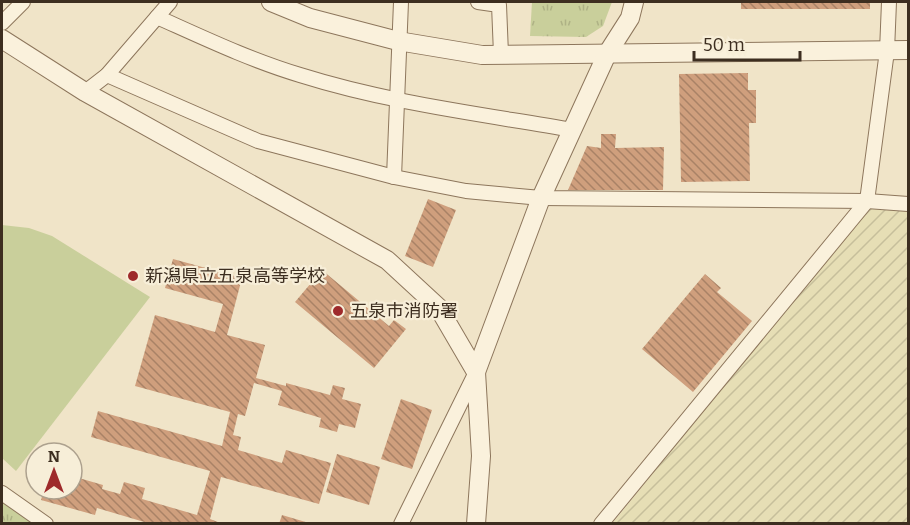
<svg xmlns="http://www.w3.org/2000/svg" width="910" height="525" font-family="Bitter,'Noto Sans JP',serif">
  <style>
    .farmland { fill: url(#farmland-furrows) }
    .grass { fill: url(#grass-tufts) }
    .pitch { fill: #c9cf9b }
    .building { fill: url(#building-back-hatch) }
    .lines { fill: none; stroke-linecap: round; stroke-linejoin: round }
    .minor-casing { stroke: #8d765c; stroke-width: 16 }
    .tertiary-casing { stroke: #8d765c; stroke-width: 20 }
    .minor { stroke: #faf1dc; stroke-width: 14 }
    .tertiary { stroke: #faf1dc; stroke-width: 18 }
    .poi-dot { fill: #9e2a2b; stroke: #f7eed8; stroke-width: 2 }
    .labels { text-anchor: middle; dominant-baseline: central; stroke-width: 4.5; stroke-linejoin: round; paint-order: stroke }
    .poi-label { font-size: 18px; fill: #3d2e20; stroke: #f7eed8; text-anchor: start }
  </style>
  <defs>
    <pattern id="farmland-furrows" width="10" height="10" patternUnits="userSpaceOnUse" patternTransform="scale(1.5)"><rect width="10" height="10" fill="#e6deb5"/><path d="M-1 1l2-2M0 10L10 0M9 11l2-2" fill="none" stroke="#c6bf9b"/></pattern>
    <pattern id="grass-tufts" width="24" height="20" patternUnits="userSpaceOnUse" patternTransform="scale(1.5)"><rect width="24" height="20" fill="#c9cf9b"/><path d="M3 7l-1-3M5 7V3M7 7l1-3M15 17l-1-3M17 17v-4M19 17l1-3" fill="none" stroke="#aeb285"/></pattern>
    <pattern id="building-back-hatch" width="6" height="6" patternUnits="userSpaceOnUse" patternTransform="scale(1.5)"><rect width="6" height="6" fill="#cf9f7d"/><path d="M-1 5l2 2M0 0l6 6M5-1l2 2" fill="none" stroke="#a98266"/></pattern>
  </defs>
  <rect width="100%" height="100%" fill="#f0e4c8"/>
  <path class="farmland" d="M867,207L908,211V523L612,524Z"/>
  <g class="grass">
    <path d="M532,2H612L603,26L586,37L530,36Z"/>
    <path d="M2,493L46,523H2Z"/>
  </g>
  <path class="pitch" d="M2,225L29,228L52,236L150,297L16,471L2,458Z"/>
  <g class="building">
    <rect x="741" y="2" width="129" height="7"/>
    <path d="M748,73V90H756V123H749L750,181L681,182L679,74Z"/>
    <path d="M601,134H616L615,148L664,147L663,190H568L587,146L601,148Z"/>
    <path d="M428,199L456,210L433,267L405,256Z"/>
    <path d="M173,259L242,278L227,335L265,345L256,378L286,386V383L330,395L333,385L345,388L342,399L361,404L355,428L339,424L337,432L319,427L321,418L278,405L282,391L254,383L245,416L238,414L233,435L241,437L238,450L282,463L286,450L331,463L319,504L221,477L210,519L223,524H151L97,508L95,515L41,500L44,489H72V476L103,485L102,489L120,494L124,482L145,488L142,499L197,515L210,471L91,437L98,411L222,446L230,412L135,386L155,315L215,332L223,304L165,288Z"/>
    <path d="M322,270L389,326L394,320L406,329L374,368L295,302Z"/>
    <path d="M705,274L721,288L717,292L752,321L693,392L642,349Z"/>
    <path d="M401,399L432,410L412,469L381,459Z"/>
    <path d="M337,454L380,467L369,505L326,492Z"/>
    <path d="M282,515L309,523L308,524H279Z"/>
  </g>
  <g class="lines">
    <defs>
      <g id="minor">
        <path d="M478,2L499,5L501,54"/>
        <path d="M157,17C204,38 250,60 300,75C389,103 481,114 573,130"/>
        <path d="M2,23L23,2"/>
        <path d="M107,75L258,141L394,177L466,191L541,198L867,201L908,204"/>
        <path d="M85,92L107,75L170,2"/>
        <path d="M394,177L401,2"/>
        <path d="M2,493L46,524"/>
        <path d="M401,524L476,372"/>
        <path d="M601,524L867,201L887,51L889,2"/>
      </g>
      <g id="tertiary">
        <path d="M271,2L310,18L398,41L482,55L908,50"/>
        <path d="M2,39L85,92L387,260L438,307L476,372L481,456L476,524"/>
        <path d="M476,372L541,198L607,54L630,18L634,2"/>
      </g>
    </defs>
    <use href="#minor" class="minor-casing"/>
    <use href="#tertiary" class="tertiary-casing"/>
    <use href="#minor" class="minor"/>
    <use href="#tertiary" class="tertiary"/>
  </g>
  <g class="poi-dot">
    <circle cx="133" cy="276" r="6"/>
    <circle cx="338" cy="311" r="6"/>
  </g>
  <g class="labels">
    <g class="poi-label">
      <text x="145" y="276">新潟県立五泉高等学校</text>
      <text x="350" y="311">五泉市消防署</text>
    </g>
  </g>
  <rect width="910" height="525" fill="none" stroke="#3d2e20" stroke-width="6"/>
  <g transform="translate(54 471)"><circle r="28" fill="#f7eed8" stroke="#ada18e" stroke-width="1.5"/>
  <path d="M0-4.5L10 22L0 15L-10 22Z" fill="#9e2a2b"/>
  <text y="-9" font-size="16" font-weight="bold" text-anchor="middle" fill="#3d2e20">N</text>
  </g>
  <path d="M694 51v9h106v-9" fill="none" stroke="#3d2e20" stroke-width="3"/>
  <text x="703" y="51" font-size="18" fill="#3d2e20" stroke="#f7eed8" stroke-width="4.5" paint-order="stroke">50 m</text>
</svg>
